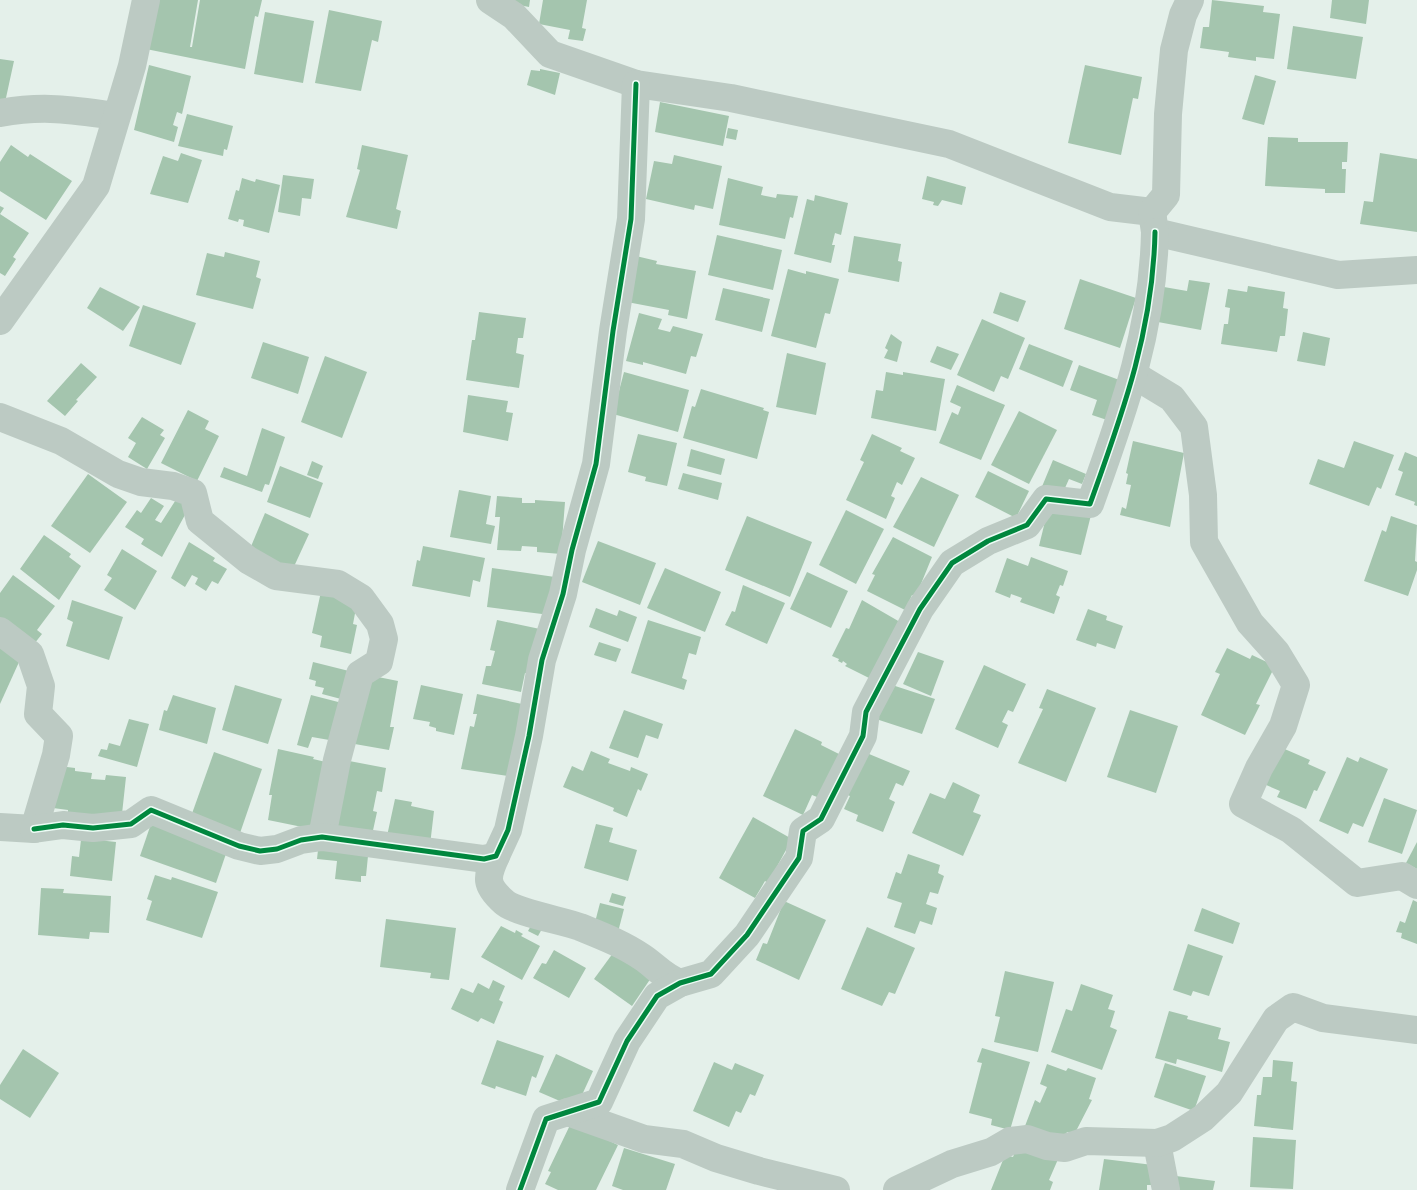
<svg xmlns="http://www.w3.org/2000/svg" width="1417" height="1190" font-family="Arial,sans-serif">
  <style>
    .building { fill: #a4c5ae }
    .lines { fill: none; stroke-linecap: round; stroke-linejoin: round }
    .minor { stroke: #bccac3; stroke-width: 28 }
    .tertiary { stroke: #bccac3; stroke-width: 28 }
    .cycleway-casing { stroke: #ecfcf5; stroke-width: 8 }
    .cycleway { stroke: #00873e; stroke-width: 5 }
  </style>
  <rect width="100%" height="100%" fill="#e4f0ea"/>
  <g class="building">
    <path d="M154,0H198L190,47H192L200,0H262L258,17L255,16L245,69L146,49Z"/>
    <path d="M515,0H530L529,7L514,4Z"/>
    <path d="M543,0H587L582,28L586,29L583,41L568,39L570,30L539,24Z"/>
    <path d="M1212,0L1264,6L1263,12L1280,14L1274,59L1256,57V61L1228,57L1229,52L1200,48L1203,27H1209Z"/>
    <path d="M1332,0H1369L1366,24L1330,18Z"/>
    <path d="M329,10L382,21L378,42L372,40L361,91L315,83Z"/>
    <path d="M265,12L314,21L303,83L254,74Z"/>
    <path d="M1293,26L1363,37L1356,79L1287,69Z"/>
    <path d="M0,59L14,61L4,107H0Z"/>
    <path d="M149,65L191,76L182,114L177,112L173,125L178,127L174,142L134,130Z"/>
    <path d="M1085,65L1142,77L1138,99L1133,98L1121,155L1068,143Z"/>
    <path d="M540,69L560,73L555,95L527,85L531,70L540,71Z"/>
    <path d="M1255,75L1276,81L1264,125L1242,119Z"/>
    <path d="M660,102L729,116L723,146L655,132Z"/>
    <path d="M187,114L233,126L227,150L224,149L223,156L178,146Z"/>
    <path d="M728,128L738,130L736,140L726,138Z"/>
    <path d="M1268,137L1298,138V142H1348L1347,162H1342V169H1346L1345,193H1325V189L1265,186Z"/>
    <path d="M11,145L28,157L30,154L72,181L46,220L0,191V162Z"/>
    <path d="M362,145L408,155L396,209L401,211L397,229L346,217L360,170L357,169Z"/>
    <path d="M181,153L202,160L188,203L150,194L163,156L178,161Z"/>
    <path d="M1380,153L1417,159V232L1360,224L1364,201L1373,202Z"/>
    <path d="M674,155L722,166L713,209L695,205L694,210L646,199L654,161L672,164Z"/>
    <path d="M283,175L314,179L311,199L302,198L300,216L278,212Z"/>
    <path d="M927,176L966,187L962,205L942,200L938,206L933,205L934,202L922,199Z"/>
    <path d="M242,178L255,182L256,179L280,185L269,233L243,226L244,220L239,219L238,222L228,219L236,190L239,191Z"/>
    <path d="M728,178L763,187L761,195L776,198L777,194L798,196L793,218L790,217L785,239L719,225Z"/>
    <path d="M815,195L848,203L841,235L835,233L832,245H835L831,263L794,254L807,199L814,201Z"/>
    <path d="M0,206L4,208L0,214L29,233L13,257L16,259L5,276L0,273Z"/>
    <path d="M717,235L782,250L773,290L708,275Z"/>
    <path d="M854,236L901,244L898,261L902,262L899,282L848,272Z"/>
    <path d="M225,252L260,261L256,277L261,279L253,309L196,295L207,253L224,257Z"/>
    <path d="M636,256L657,261L656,264L696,271L687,319L668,315L669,310L627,302Z"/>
    <path d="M788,269L806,274V271L839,279L830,314L825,313L816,348L771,336Z"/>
    <path d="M1080,279L1136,298L1120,348L1064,329Z"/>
    <path d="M1189,280L1210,283L1201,330L1158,322L1164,287L1187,291Z"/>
    <path d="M1248,286L1285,292L1283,308L1288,309L1285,336H1280L1277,352L1221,344L1224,324H1228L1230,308L1225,307L1228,289L1247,292Z"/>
    <path d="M100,287L140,307L123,331L87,308Z"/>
    <path d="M723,288L770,299L762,332L715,320Z"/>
    <path d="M1000,292L1026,301L1018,322L993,313Z"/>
    <path d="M143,305L196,323L181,365L129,346Z"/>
    <path d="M479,312L526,318L523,338H518L516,353L524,355L519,388L466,380L472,340H475Z"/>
    <path d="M639,313L662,319L658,329L670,332L673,326L703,334L696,357L691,356L686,374L643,362V365L626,361Z"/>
    <path d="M982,319L1025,338L1008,379L1001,376L994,392L957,375Z"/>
    <path d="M1303,332L1330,338L1325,366L1297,361Z"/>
    <path d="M891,334L902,342L897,362L884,358L888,350L885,348Z"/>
    <path d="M263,342L309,357L298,394L251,378Z"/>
    <path d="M1029,344L1073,361L1063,387L1019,369Z"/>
    <path d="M937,346L959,354L951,370L930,362Z"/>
    <path d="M787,353L826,363L816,415L776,407Z"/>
    <path d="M325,356L367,372L342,438L301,422Z"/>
    <path d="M81,363L97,377L76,400L78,401L65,416L47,401Z"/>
    <path d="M1079,365L1122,381L1110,421L1092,415L1097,400L1070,390Z"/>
    <path d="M624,372L689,390L678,432L613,414Z"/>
    <path d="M886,372L903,375V372L945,379L936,431L871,418L876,390L883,391Z"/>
    <path d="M957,385L1005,405L981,460L939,443L952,412L958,415L961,407L950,402Z"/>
    <path d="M701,389L764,408L763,410L769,412L757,459L683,438L692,406L695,407Z"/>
    <path d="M468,395L508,401L506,412L513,413L508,441L463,432Z"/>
    <path d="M188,410L209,421L205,429L219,436L197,481L161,463Z"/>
    <path d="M1019,411L1057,430L1029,484L991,465Z"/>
    <path d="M142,417L164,430L160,435L165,438L147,469L128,457L136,443L128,438Z"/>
    <path d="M262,428L285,437L269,485L265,484L262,492L220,477L224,467L247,476Z"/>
    <path d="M638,434L677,443L667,486L645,481L646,477L628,472Z"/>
    <path d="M872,434L902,448L900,451L915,458L902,485L897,482L891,496L895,498L886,519L846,500L864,462L860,460Z"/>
    <path d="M1133,441L1184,453L1170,527L1120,515L1122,507L1126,509L1131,485L1126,484L1128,474L1126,473Z"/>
    <path d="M1354,441L1394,455L1381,489L1377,487L1369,506L1309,484L1318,459L1344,468Z"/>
    <path d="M691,449L725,459L721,475L687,466Z"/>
    <path d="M1405,452L1417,457V506L1414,505L1415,502L1395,495L1403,472L1398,470Z"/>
    <path d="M1053,460L1086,474L1082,484L1069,479L1061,497L1041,489Z"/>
    <path d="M312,461L323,466L318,479L307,475Z"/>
    <path d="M280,466L323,483L310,518L267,502Z"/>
    <path d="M988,471L1029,491L1016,518L975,497Z"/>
    <path d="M683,473L722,483L718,500L678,489Z"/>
    <path d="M88,474L127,502L90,553L51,526Z"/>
    <path d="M921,477L959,495L934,547L893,527Z"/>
    <path d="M459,490L491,496L486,524L495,526L491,544L450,537Z"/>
    <path d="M179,495L192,502L162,557L141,544L144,539L125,527L137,510L141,513L151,498L164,506L155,520L161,523Z"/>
    <path d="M497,496L522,498V503H535V500L565,502L561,554L537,552V547L522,546L521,551L497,550L500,517H495Z"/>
    <path d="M1050,501L1092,511L1081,555L1039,546Z"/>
    <path d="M846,510L884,529L856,584L819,565Z"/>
    <path d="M265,513L309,534L291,573L247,556Z"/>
    <path d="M747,516L812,542L790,597L725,570Z"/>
    <path d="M1391,516L1417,525L1415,561L1417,562V570L1408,596L1364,581L1382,530L1386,532Z"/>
    <path d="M44,535L71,554L69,557L81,566L59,600L20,569Z"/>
    <path d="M893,537L932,557L916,596L912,595L905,610L867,591L875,575L872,574Z"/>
    <path d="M598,541L656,563L640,605L582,582Z"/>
    <path d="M189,542L215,558L213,561L227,569L218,584L212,581L206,591L195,584L198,578L192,575L185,587L171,578Z"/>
    <path d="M423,546L485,558L480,582L473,580L470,597L412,586L417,560L420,561Z"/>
    <path d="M122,549L157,571L135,610L104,590L112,578L107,575Z"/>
    <path d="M1031,557L1068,571L1063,586L1060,585L1056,595L1060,597L1054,614L1020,602L1022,598L1011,594L1010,598L995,592L1007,558L1028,566Z"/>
    <path d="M492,568L555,577L550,615L487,607Z"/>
    <path d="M665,568L721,592L705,632L647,608Z"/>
    <path d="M807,572L848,591L831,628L790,609Z"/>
    <path d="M13,575L55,606L37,630L42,634L30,649L0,624V593Z"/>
    <path d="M743,585L785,603L767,644L725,625L732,611L735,612Z"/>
    <path d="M322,587L356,608L353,624L357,625L351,654L320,647L322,636L312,633Z"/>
    <path d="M72,600L123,617L109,660L66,646L73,622L67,619Z"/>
    <path d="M862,600L900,622L871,679L845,666L847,664L843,661L842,663L838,661L839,659L832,656L846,628L849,629Z"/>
    <path d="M596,608L617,616L619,610L637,617L628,642L589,627Z"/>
    <path d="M1088,609L1107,616L1106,620L1123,626L1115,649L1097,643L1096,647L1076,640Z"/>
    <path d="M497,620L540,629L530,674L525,673L521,692L482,684L486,666H491L495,651L490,650Z"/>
    <path d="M648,620L701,637L696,655L689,653L682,678L687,680L684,690L631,673Z"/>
    <path d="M0,639L24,651L0,704Z"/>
    <path d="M599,642L621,649L616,662L594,655Z"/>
    <path d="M1227,648L1250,659L1252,655L1275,666L1256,704L1260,705L1245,735L1201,715L1220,674L1215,672Z"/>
    <path d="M918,652L944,661L931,696L903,684Z"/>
    <path d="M313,662L353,672L341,699L322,694L324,688L315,686L316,681L309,679Z"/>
    <path d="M984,665L1026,684L1013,712L1008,710L1002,722L1008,725L998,748L955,729Z"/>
    <path d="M368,675L398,681L390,727H394L389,750L349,743Z"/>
    <path d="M886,683L935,699L922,734L873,718Z"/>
    <path d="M235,685L282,699L268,744L222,730Z"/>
    <path d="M421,685L463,694L454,735L436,731V728L429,726L430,722L413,719Z"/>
    <path d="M1047,689L1096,708L1066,782L1018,763L1043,709L1039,708Z"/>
    <path d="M477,694L522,704L508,776L461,769L470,726L474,727L477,714H473Z"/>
    <path d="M173,695L216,708L207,744L159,730L164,710L167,711Z"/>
    <path d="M311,695L346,704L335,741L312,737L308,748L297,745Z"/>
    <path d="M624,710L663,724L658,739L646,735L638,758L609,748Z"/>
    <path d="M1130,710L1178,726L1156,793L1107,777Z"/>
    <path d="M129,719L149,724L137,767L98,756L101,749L107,750L109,743L120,746Z"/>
    <path d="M795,729L822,742L821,745L843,756L822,799L812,795L803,815L763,796Z"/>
    <path d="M1280,747L1310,760L1308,764L1326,772L1317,791L1314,790L1306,809L1277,797L1280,791L1264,784Z"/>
    <path d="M278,749L314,757L313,759L330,763L317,830L268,820L272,795H269Z"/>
    <path d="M857,749L910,771L903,786L896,783L889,799L895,802L883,832L856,821L858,815L844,809L850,796L840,792Z"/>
    <path d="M591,751L610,759L608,763L630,771L631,767L648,774L641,791L638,789L627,817L613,811L614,808L563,787L572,766L583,771Z"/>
    <path d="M214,752L262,769L238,839L189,822Z"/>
    <path d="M1347,757L1358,762L1360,757L1388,769L1363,827L1353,823L1348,834L1319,821Z"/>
    <path d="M344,760L386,768L382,792L377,791L373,811L377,812L372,835L330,826Z"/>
    <path d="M59,766L75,768V771L92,773L91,779L105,780L106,775L126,777L121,823L68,818V810L53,808Z"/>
    <path d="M953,782L980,795L973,812L981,815L963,856L912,833L930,793L945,799Z"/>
    <path d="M1384,798L1417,810L1402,854L1368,842Z"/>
    <path d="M395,799L412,802L411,806L434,811L430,845L387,836Z"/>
    <path d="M753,817L792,839L768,883L765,881L755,898L719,878Z"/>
    <path d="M153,818L229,845L216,883L140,856Z"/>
    <path d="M596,824L613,828L609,842L637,850L628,881L584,868Z"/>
    <path d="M82,831L98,840L116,842L112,881L70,876L72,856L79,857Z"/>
    <path d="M319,841L369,846L366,876H361V882L335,879L337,861L317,859Z"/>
    <path d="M1417,842V869L1406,863Z"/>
    <path d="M908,854L940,865L938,873L944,876L938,894L930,892L926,904L937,908L932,925L920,921L915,934L894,927L902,903L887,898L896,872L901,874Z"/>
    <path d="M155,875L171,880L172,877L218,892L202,938L146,920L152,901L147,899Z"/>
    <path d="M41,888L64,889L63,893L111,896L109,933L90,932L89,939L38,935Z"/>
    <path d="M612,893L626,897L623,906L609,902Z"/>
    <path d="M1413,900L1417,902V944L1401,938L1402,933L1396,932L1400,921L1405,923Z"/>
    <path d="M784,901L826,920L799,980L756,960L763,943L767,944Z"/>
    <path d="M600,903L624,909L618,932L594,926Z"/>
    <path d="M1202,908L1240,923L1233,944L1194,931Z"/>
    <path d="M386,919L456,928L449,980L430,978L431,973L380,967Z"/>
    <path d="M533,922L543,927L538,936L528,931Z"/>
    <path d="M501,926L515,933L516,930L523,934L521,936L540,946L522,980L481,957Z"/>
    <path d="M867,927L915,948L895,994L889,992L882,1006L841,989Z"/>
    <path d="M1188,944L1223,956L1209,996L1193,991L1191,996L1173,990Z"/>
    <path d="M616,949L653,975L632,1006L594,979Z"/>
    <path d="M554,950L586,968L569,998L533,978L542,963L546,964Z"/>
    <path d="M1005,971L1054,982L1038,1052L994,1042L1000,1017L995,1016Z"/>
    <path d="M493,980L505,986L499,1000L503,1002L494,1024L481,1018L478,1022L451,1009L461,988L473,993L478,983L489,989Z"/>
    <path d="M1081,984L1113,995L1108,1009L1115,1011L1110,1027L1117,1030L1102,1070L1051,1052L1066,1009L1072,1011Z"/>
    <path d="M1169,1011L1188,1016L1187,1019L1221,1028L1218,1039L1230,1042L1222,1072L1177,1059L1176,1064L1155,1058Z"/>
    <path d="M497,1040L544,1056L536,1078L532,1076L526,1096L496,1086L495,1089L481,1084Z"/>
    <path d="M982,1048L1030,1062L1010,1130L991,1125L992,1119L969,1113L982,1063L977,1062Z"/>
    <path d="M23,1049L59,1073L30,1118L0,1099V1085Z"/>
    <path d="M556,1054L593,1071L576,1108L539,1092Z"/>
    <path d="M1273,1060L1293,1062L1291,1081L1297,1082L1293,1130L1254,1126L1257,1095H1261L1263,1077H1272Z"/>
    <path d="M714,1062L732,1070L735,1063L764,1075L755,1096L750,1094L741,1113L736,1111L729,1127L693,1111Z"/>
    <path d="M1165,1063L1206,1076L1194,1111L1154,1097Z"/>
    <path d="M1047,1064L1066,1071L1068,1068L1096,1078L1089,1099L1092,1100L1075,1133L1067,1132L1063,1141L1025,1126L1035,1100L1040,1103L1047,1087L1040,1084Z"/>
    <path d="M571,1123L618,1145L596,1190H558L545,1184L551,1172L548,1171Z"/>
    <path d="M1253,1137L1296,1140L1293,1189L1250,1187Z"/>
    <path d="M1019,1141L1059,1157L1049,1180L1053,1182L1050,1190H991L1005,1155L1013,1157Z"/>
    <path d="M624,1148L675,1164L666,1190H623L612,1186Z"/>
    <path d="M1104,1159L1153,1165L1151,1185H1147V1190H1099Z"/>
    <path d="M1176,1176L1215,1181L1213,1190H1174Z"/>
  </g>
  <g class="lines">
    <g class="minor">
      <path d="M490,0L514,16L550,54L636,84L731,98L949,144L1110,207L1152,212L1155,232L1338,275L1417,270"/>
      <path d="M0,113C43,105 74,110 116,116"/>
      <path d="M1152,212L1166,195L1168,114L1174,50L1183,15L1190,0"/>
      <path d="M1134,375L1172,398L1194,427L1203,495L1204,542L1250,623L1276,652L1296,685L1283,726L1259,768L1243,804L1291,830L1357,883L1402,876L1417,885"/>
      <path d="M0,417L61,441L118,474L141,482L173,486L193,493L200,521L248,560L276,576L338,584L361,598L380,624L384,639L379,662L360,674L337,760L322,837"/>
      <path d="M0,631L30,654L41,686L38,714L59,736L56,755L34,829L0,827"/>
      <path d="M34,829L63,825L93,828L131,824L151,810L239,846L260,851L277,849L301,840L322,837L484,859L496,856L508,830L529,736L542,660L563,594L572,550L596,464L613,331L631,219L636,84"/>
      <path d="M496,856C486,878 485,885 504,902C514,912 564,921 580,927C602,936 623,944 642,957C657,967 662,976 680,983"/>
      <path d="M568,1112L644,1139L683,1144L716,1158L759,1171L836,1190"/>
      <path d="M1157,1143L1166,1190"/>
      <path d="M520,1190L546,1119L599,1102L627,1041L657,996L680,983L711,974L747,935L799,858L803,831L821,819L863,736L866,712L920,609L952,563L988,541L1027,525L1046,499L1090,504C1123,412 1153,331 1155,232"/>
      <path d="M897,1190L952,1164L991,1152L1010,1141L1027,1139L1047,1146L1065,1148L1086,1141L1157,1143L1172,1138L1203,1118L1229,1093L1276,1019L1293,1007L1323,1018L1417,1030"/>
    </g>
    <path class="tertiary" d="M0,321L96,186L132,66L146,0"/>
    <defs>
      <g id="cycleway">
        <path d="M34,829L63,825L93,828L131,824L151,810L239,846L260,851L277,849L301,840L322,837L484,859L496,856L508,830L529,736L542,660L563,594L572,550L596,464L613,331L631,219L636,84"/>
        <path d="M520,1190L546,1119L599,1102L627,1041L657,996L680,983L711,974L747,935L799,858L803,831L821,819L863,736L866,712L920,609L952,563L988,541L1027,525L1046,499L1090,504C1123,412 1153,331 1155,232"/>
      </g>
    </defs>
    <use href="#cycleway" class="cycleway-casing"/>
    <use href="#cycleway" class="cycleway"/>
  </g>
</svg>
